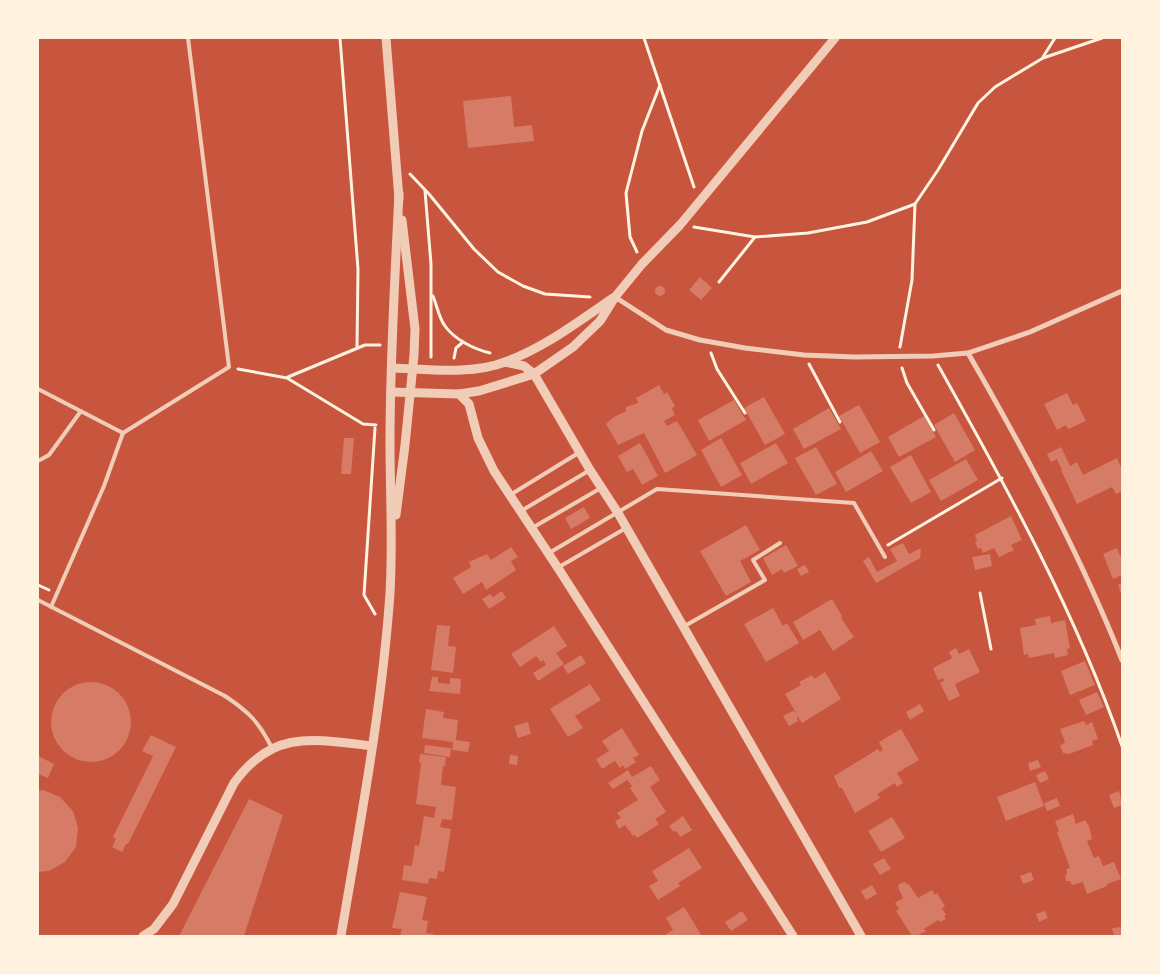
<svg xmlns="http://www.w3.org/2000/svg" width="1160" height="974" font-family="'Crimson Pro',serif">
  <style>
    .building { fill: #d67c66 }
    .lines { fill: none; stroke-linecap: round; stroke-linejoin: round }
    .path { stroke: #fff3e0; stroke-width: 3 }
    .service { stroke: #f1ccb7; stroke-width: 4 }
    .minor { stroke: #f1ccb7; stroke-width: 5 }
    .tertiary { stroke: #f1ccb7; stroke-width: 9 }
  </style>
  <rect width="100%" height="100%" fill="#c8553d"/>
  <g class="building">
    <path d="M511,96L514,127L532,125L534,141L468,148L463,101Z"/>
    <path d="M700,277L712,288L701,300L689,290Z"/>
    <circle cx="660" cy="291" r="5"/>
    <path d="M659,385L664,394L667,392L675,406L672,408L675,415L664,421L667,426L677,421L697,455L665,473L644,433L618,445L606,424L614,417L626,411V407L638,403L636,398Z"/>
    <path d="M1067,393L1073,405L1077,403L1086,421L1068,429L1066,425L1057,430L1044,404Z"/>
    <path d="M764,397L785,434L765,445L744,408Z"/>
    <path d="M734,400L746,420L709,441L698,420Z"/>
    <path d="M859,405L880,442L860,453L839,416Z"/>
    <path d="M829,408L841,429L804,449L793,429Z"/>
    <path d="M954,413L975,450L955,462L934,425Z"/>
    <path d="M924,416L936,437L899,457L888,437Z"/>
    <path d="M344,438H354L351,474H341Z"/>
    <path d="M721,438L742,475L721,487L701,450Z"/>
    <path d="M640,443L658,476L642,485L633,469L627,472L618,456Z"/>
    <path d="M776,443L788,463L751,484L740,463Z"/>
    <path d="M816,447L837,484L816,495L795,458Z"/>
    <path d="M1061,447L1070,466L1077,462L1083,475L1117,458L1122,470V491L1116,494L1112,487L1077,504L1061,470H1062L1057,459L1051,462L1047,454Z"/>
    <path d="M871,451L883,471L846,492L835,472Z"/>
    <path d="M911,455L931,492L911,503L890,467Z"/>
    <path d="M966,459L978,480L941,501L929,480Z"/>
    <path d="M584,507L590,518L571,529L565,518Z"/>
    <path d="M1011,516L1022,540L1011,545L1014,550L999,557L994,548L983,553L981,548L978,549L975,542L977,541L975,535Z"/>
    <path d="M746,525L760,550L740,561L751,582L726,596L700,551Z"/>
    <path d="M903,543L909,554L921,548L920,558L876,583L863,561L869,557L877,572L897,561L890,549Z"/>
    <path d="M786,545L798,566L784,573L782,569L772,575L763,558Z"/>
    <path d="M511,547L518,557L511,561L516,570L486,590L482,582L463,594L453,578L471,567L469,562L487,554L491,560Z"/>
    <path d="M1117,548L1120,556L1122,555V575L1113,579L1103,554Z"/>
    <path d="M990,554L992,566L975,570L972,557Z"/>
    <path d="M805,565L809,572L801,576L797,569Z"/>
    <path d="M1122,583V595L1118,585Z"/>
    <path d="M502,591L506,598L489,609L482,599L490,594L493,597Z"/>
    <path d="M832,599L842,616L841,618L854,637L833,651L820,630L803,640L793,622Z"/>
    <path d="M773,608L783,626L787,623L799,643L766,662L744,624Z"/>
    <path d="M1050,616L1051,623L1065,620L1070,648L1067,649L1068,655L1055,658L1054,653L1029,658L1028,654L1024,655L1020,628L1036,625L1035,619Z"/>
    <path d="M437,625L450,626L448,646L456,647L453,673L431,670Z"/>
    <path d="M554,626L567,646L556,653L564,664L538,681L533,673L546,665L543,660L541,662L536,656L520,667L511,654Z"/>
    <path d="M956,648L959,654L969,649L980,672L955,684L960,696L949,701L940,683L944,681L943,678L938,680L933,668L952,658L949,652Z"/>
    <path d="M581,655L586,663L568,674L563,666Z"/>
    <path d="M1085,661L1095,685L1070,695L1061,671Z"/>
    <path d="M825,672L841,699L802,723L798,717L797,718L798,721L789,726L783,716L793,711L796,713L785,694L801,685L799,682L812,675L814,679Z"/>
    <path d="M432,677H438V683L450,684V678L461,679L460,694L429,691Z"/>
    <circle cx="91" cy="722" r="40"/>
    <path d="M590,684L601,700L575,716L583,728L568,737L550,709Z"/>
    <path d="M1097,692L1104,707L1086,715L1079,700Z"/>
    <path d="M920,704L924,711L910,720L906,712Z"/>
    <path d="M426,709L444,712L443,718L458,720L456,740L470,742L468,752L452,750L453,742L422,738Z"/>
    <path d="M1084,721L1086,725L1092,722L1098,739L1092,741L1093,745L1069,754L1063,753L1060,746L1065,742L1060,729Z"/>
    <path d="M528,722L531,734L518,738L514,726Z"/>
    <path d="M622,728L639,755L633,758L636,762L625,769L623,765L620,768L615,761L602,769L596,759L609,751L602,741Z"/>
    <path d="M901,729L919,760L897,773L903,783L897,787L895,783L877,794L880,798L855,813L842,788H839L834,776L878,749L880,752L883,750L879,742Z"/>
    <path d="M151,735L176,747L128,844H126L122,852L112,847L116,839L113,837L153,756L142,751Z"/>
    <path d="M425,745L451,748L450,757L424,753Z"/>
    <path d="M420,754L446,757L445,766H443L441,785L456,787L452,820L442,819L440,827L451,829L444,872L438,871L437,879L429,878L428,884L402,880L404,865L412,866L415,845L419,846L424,816L434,818L436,807L416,804L421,763H419Z"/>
    <path d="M510,755L518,756L517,765L509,764Z"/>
    <path d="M38,756L54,764L48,778L38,774Z"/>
    <path d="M1038,760L1041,767L1030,771L1028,763Z"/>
    <path d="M651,766L660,780L650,787L666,812L655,819L659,824L637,838L635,835L633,836L625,825L619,829L615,821L621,818L617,813L638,800L630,788L632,786L627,780L613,789L608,783L628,770L632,777Z"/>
    <path d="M1045,771L1049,779L1040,783L1036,775Z"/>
    <path d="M1035,782L1044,806L1006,821L997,797Z"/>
    <path d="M43,790L60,797L73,811L78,828L76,847L65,862L49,871L38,872V791Z"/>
    <path d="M1119,791L1122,805L1114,808L1109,795Z"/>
    <path d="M1057,798L1060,806L1047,811L1044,803Z"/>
    <path d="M249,799L283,815L244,936H179Z"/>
    <path d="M1073,814L1076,824L1085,820L1089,826L1092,839L1087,841L1094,858L1099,856L1103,866L1114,862L1121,879L1107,884V886L1087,894L1083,882L1072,885L1070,881H1066L1065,877L1067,873L1066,869L1070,868L1057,832L1059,831L1055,821Z"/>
    <path d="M683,816L692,830L681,837L676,831L674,832L669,826Z"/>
    <path d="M892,817L905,838L881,852L868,831Z"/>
    <path d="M689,848L702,868L678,883L680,886L658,900L649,886L658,881L652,871Z"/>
    <path d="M884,858L891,869L880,875L873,864Z"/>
    <path d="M1031,872L1034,880L1023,884L1020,876Z"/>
    <path d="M904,882L909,885L918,898L932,890L935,895L937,893L945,906L942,908L946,915L944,916L946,919L940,922L938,920L924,929L926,931L916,936H912L896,911L899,909L895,903L903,898L898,887L899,884Z"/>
    <path d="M872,885L877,894L866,900L861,891Z"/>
    <path d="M400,892L427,897L422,920L428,921L426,933L433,934V936H400L402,929L392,928Z"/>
    <path d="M684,907L702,936H663L673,930L666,918Z"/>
    <path d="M742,911L748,920L731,931L725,922Z"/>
    <path d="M1045,911L1048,918L1039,922L1036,914Z"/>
    <path d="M1122,927V936H1114L1112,928Z"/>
  </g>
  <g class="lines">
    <g class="path">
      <path d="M340,38L358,269L357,348"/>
      <path d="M644,38L694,187"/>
      <path d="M1043,57L1055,38"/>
      <path d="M410,174L429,194L474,249L498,272L523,286L545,294L590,297"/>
      <path d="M425,191L431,264V357"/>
      <path d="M694,227L755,237L808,233L867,222L915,204L938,170L978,103L995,87L1043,58L1102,38"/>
      <path d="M637,252L630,237L626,193L642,131L660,85"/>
      <path d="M719,282L755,237"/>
      <path d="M433,296C437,306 439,318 445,326C455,340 474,349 490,353"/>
      <path d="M900,347L912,280L915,204"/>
      <path d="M711,353L717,369L745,413"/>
      <path d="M454,358L456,348L463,342"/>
      <path d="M809,364L840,422"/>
      <path d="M938,365C1007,488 1076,613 1122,746"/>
      <path d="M902,368L907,383L934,430"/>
      <path d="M238,369L287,378L363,424L376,425"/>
      <path d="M288,377L365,345H380"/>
      <path d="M888,545L1002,478"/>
      <path d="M38,585L49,590"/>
      <path d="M980,593L991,649"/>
      <path d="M375,614L364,595L375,428"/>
    </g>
    <g class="service">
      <path d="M38,389L123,433L104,486L51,607"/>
      <path d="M123,433L229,367L188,38"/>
      <path d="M38,461L49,455L81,411"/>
      <path d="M510,495L580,452"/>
      <path d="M521,511L590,470"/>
      <path d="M532,528L601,488"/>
      <path d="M549,553L657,489L854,503L885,557"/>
      <path d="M559,567L626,528"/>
      <path d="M38,600L225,696C249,712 259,722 272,748"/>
      <path d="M683,627L765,580L753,560L780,543"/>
    </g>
    <g class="minor">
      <path d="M615,297L666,330L700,340L745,348L804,355L855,357L933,356L968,353L1030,332L1122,291"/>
      <path d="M968,353C1025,452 1080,554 1122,660"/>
    </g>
    <g class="tertiary">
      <path d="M386,38L399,199"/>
      <path d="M505,362L524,366L534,374L590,470L618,513L861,936"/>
      <path d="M392,368C427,369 472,375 505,362C544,348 579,321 613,298"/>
      <path d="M391,392L459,394L479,391L534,374L573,347L600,321L615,297L642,264L680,225L835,38"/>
      <path d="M459,394L469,404L478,438L494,471L558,568L793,936"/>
      <path d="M396,515L405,445L414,355L415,329L402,220"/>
      <path d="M143,936L154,929L173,904L234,783C273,729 314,739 372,746"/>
      <path d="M341,936C360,823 382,708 390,593C393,543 390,493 390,442C390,359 395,276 399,193"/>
    </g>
  </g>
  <rect width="1160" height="974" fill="none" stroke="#fff3e0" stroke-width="78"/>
</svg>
